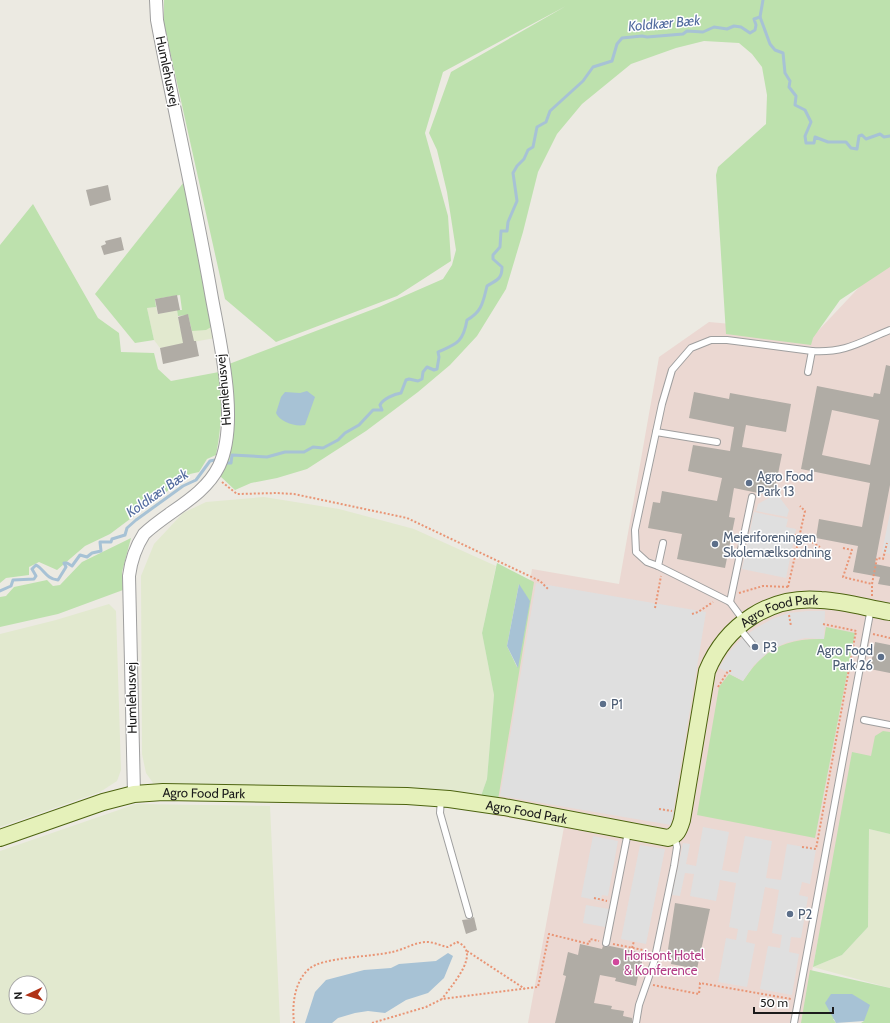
<svg xmlns="http://www.w3.org/2000/svg" width="890" height="1023" font-family="Cabin,sans-serif">
  <style>
    .commercial { fill: #ebd8d2 }
    .farmland { fill: #e2e9cf; fill-rule: evenodd }
    .grass { fill: #bde1ad; fill-rule: evenodd }
    .parking { fill: #dfdfdf }
    .water { fill: #a7c2d5 }
    .lines { fill: none; stroke-linecap: round; stroke-linejoin: round }
    .stream { stroke: #a7c2d5; stroke-width: 3 }
    .building { fill: #b0aca5; fill-rule: evenodd }
    .lane-casing { stroke: #9f9f9f; stroke-width: 8 }
    .street-casing { stroke: #9f9f9f; stroke-width: 14 }
    .secondary-casing { stroke: #4d6410; stroke-width: 18 }
    .path { stroke: #e99575; stroke-width: 2; stroke-dasharray: 2 2; stroke-linecap: butt }
    .lane { stroke: #fff; stroke-width: 6 }
    .street { stroke: #fff; stroke-width: 12 }
    .secondary { stroke: #e5f1ba; stroke-width: 16 }
    .service-dot { fill: #5c6f8a; stroke: #fff; stroke-width: 1.5 }
    .hotel-dot { fill: #d1479c; stroke: #fff; stroke-width: 1.5 }
    .labels { text-anchor: middle; dominant-baseline: central; stroke-width: 3; stroke-linejoin: round; paint-order: stroke }
    .street-label { font-size: 13px; fill: #1b1b1b; stroke: #fff }
    .service-label { font-size: 13px; fill: #4e5e75; stroke: #fff; text-anchor: start }
    .hotel-label { font-size: 13px; fill: #b23c85; stroke: #fff; text-anchor: start }
    .water-label { font-size: 14px; font-style: italic; fill: #536c9f; stroke: #fff }
  </style>
  <rect width="100%" height="100%" fill="#eceae2"/>
  <path class="commercial" d="M881,264L890,266V805L846,796L802,1023H528L564,827L492,815L532,569L619,584L659,357L709,322L817,332Z"/>
  <g class="farmland">
    <path d="M156,307L158,314L177,310L180,329L213,326L215,338L160,348L154,340L147,308Z"/>
    <path d="M264,497L339,509L414,529L496,566L482,633L494,695L487,779L481,796L319,787L153,783L146,773L142,754L141,576L154,544L183,513L206,502Z"/>
    <path d="M109,604L116,611L121,770L117,781L100,792L0,827V634L56,620Z"/>
    <path d="M136,804L270,806L280,1023H0V851ZM16,983H40V1007H16Z"/>
    <path d="M869,829L890,834V988L813,967L842,955L868,927Z"/>
  </g>
  <g class="grass">
    <path d="M164,0H890V267L840,300L813,338L811,345L726,334L716,175L718,167L766,124L767,95L762,67L752,54L739,43L704,41L676,48L631,64L582,104L557,134L538,172L523,232L506,289L477,336L450,365L418,392L366,431L307,469L277,478L251,483L235,490L220,476L230,453L234,406L229,364L379,307L443,279L452,265L456,250L447,192L437,150L429,133L451,72L566,6L443,72L425,133L448,216L451,261L397,296L276,342L225,299L164,24Z"/>
    <path d="M184,182L213,326L206,330L192,331L188,315L178,316L177,310H182L180,295L155,299L156,307L147,308L154,340L135,343L95,294Z"/>
    <path d="M33,204L98,318L119,333L121,352L154,353L158,369L171,381L219,372C222,402 222,425 216,455L207,459L199,472L190,474L110,534L85,546L57,570L39,562L29,567V575L6,578L0,583V245Z"/>
    <path d="M131,538L122,572L123,590L58,614L0,627V597L6,596L14,587L47,580L53,586L60,585L82,562Z"/>
    <path d="M497,563L534,582L498,800L481,796L487,779L494,695L482,633ZM519,584L518,667H517L507,646Z"/>
    <path d="M826,627L855,633L815,838L697,815L719,687L729,674L743,681C764,649 785,638 824,639Z"/>
    <path d="M883,731L890,732V834L869,829L868,927L842,955L813,967L852,752L871,756L875,736Z"/>
    <path d="M810,970L890,988V1023H861L864,1021L833,1019L836,1023H801Z"/>
  </g>
  <g class="parking">
    <path d="M773,489L781,491L780,498L789,510L787,517L756,511L758,504L772,496Z"/>
    <path d="M754,512L788,519L786,527L796,529L786,578L742,569Z"/>
    <path d="M890,513V554L882,552Z"/>
    <path d="M536,583L706,612L671,825L500,796Z"/>
    <path d="M807,611H825L824,639L805,638L785,643L768,652L754,665L743,681L719,668L729,652L741,639L756,628L772,619L789,613Z"/>
    <path d="M703,827L729,832L722,870L738,873L745,836L772,841L766,878L781,880L787,844L816,849L810,884L802,882L799,895L808,897L801,938L791,937L789,952L799,954L792,995L760,989L768,946L780,948L782,935L772,933L779,890L765,887L757,931L748,930L746,942L755,944L747,987L718,982L726,938L736,940L738,929L729,927L736,883L720,880L716,901L690,896L694,874L685,873L680,896L672,895L683,843L690,844L686,864L696,866Z"/>
    <path d="M593,836L618,841L608,896L602,895L600,901L581,897Z"/>
    <path d="M640,845L665,849L646,944L621,939Z"/>
    <path d="M586,905L609,909L605,927L583,923Z"/>
  </g>
  <g class="water">
    <path d="M307,391L315,397L305,425C295,427 280,422 276,413L281,397L285,392L300,393Z"/>
    <path d="M519,584L530,601L518,668L507,646Z"/>
    <path d="M448,953L453,956L444,978L428,993L406,1000L385,1013L368,1011L355,1013L338,1018L332,1023H305L315,992L326,980L364,970L391,968L399,964L436,961Z"/>
    <path d="M831,994H852L870,1005L864,1021L836,1023L825,1003Z"/>
  </g>
  <g class="lines">
    <g class="stream">
      <path d="M760,17L763,0"/>
      <path d="M228,463H231L232,455L267,457L285,452H304L313,447L323,448L338,440L345,433L359,425L373,410H382L380,405C383,399 394,394 401,393L406,380L409,379L418,381L422,379L423,372L427,367L434,370L437,369L439,357L438,352C456,344 463,343 467,320C482,312 483,302 487,286C496,280 502,280 502,267L493,259V255L500,247L501,231H507L508,222L517,201L513,173L517,166L524,159L528,150L533,147L537,127L546,122L550,111L583,81L593,67L612,61L617,44L622,38L642,36L647,37L683,34L687,31L703,32L714,27L727,29L734,26L741,27L750,33L755,30L756,25L754,19L760,17L770,44L775,50L783,53L785,73L790,81L789,87L796,96L795,105L805,110L811,122L805,136L806,143H814L815,137L828,142H846L851,148L857,149L859,136L862,135L866,139L880,134L884,137L890,136"/>
      <path d="M0,591L11,586L13,580L34,579L36,576L32,569L36,565C44,569 46,579 58,580L66,567L64,563H67L72,566L80,555L87,557L92,553L101,551L100,542H111L112,539L125,535L127,528L136,520L183,486L196,480L210,461L215,460"/>
    </g>
  </g>
  <g class="building">
    <path d="M108,185L111,200L90,206L86,190Z"/>
    <path d="M121,237L124,250L104,255L101,246L106,244L105,241Z"/>
    <path d="M177,295L180,310L158,314L155,299Z"/>
    <path d="M188,314L194,341H196L199,356L163,364L160,348L183,343L178,317Z"/>
    <path d="M886,365L890,366V485L875,564L890,567V586L878,584L880,577L853,572L858,546L816,538L819,519L862,527L870,483L801,469L817,386L873,397L874,393L880,394ZM832,410L879,420L870,465L822,455Z"/>
    <path d="M694,392L729,399L730,393L791,404L786,432L746,425L742,447L782,454L775,489L768,488L767,495L734,488L729,517L735,518L725,568L677,559L682,534L648,528L653,502L660,503L662,491L717,501L722,478L688,471L693,445L730,451L734,427L689,418Z"/>
    <path d="M875,642L890,645V673L870,669Z"/>
    <path d="M675,903L710,909L697,969L671,964L672,957L667,956Z"/>
    <path d="M474,917L477,930L466,934L462,920L470,919Z"/>
    <path d="M580,944L602,949L603,946L606,947L610,946L643,953L641,971H639L636,986L615,981L616,978L600,975L594,1003L612,1006L611,1009L624,1011L623,1016L632,1018V1023H555L566,976L563,975L568,952L578,955Z"/>
  </g>
  <g class="lines">
    <defs>
      <g id="lane">
        <path d="M808,372L812,351C846,353 860,342 890,330"/>
        <path d="M656,432L635,530L636,552L647,562L658,566"/>
        <path d="M717,442L656,432L662,404L672,370L691,348L711,340H727L812,351"/>
        <path d="M663,543L658,566L730,602L744,621"/>
        <path d="M730,602L752,497"/>
        <path d="M739,628L753,645"/>
        <path d="M864,720L890,725"/>
        <path d="M441,799L440,813L469,915"/>
        <path d="M606,943L628,832"/>
        <path d="M636,1023L639,1005L654,962L674,866L677,847L674,836"/>
        <path d="M794,1023L871,608"/>
      </g>
      <path id="street" d="M134,794L129,576C131,560 135,548 144,534C168,511 204,497 219,466C240,422 219,339 211,293C195,201 174,111 157,20L156,0"/>
      <g id="secondary">
        <path id="s1" d="M0,838L103,802L134,794L163,792L407,796L449,799L504,807L668,838C677,835 679,830 682,820L707,671C726,625 770,595 821,600C844,601 867,608 890,612"/>
      </g>
    </defs>
    <use href="#lane" class="lane-casing"/>
    <use href="#street" class="street-casing"/>
    <use href="#secondary" class="secondary-casing"/>
    <g class="path">
      <path d="M222,482L237,494L277,493L294,494L407,518L540,581L549,590"/>
      <path d="M794,535H800L820,547"/>
      <path d="M843,548L852,550L843,577L872,584"/>
      <path d="M788,587L805,511L800,506"/>
      <path d="M739,593L763,586L790,587"/>
      <path d="M872,596V584L877,558L883,559L887,543"/>
      <path d="M655,608L661,576"/>
      <path d="M692,614L698,612L713,602"/>
      <path d="M789,615L791,626"/>
      <path d="M823,624L857,631"/>
      <path d="M873,634L890,638"/>
      <path d="M718,687L728,671H733"/>
      <path d="M659,809L672,811"/>
      <path d="M802,847L816,849L856,631"/>
      <path d="M594,898L607,901"/>
      <path d="M613,944L648,951"/>
      <path d="M632,948L634,941"/>
      <path d="M467,951L525,989"/>
      <path d="M653,985L699,994L700,983L791,999"/>
      <path d="M294,1023C292,1005 294,982 309,969C322,957 372,957 392,952C403,950 415,942 427,942C434,942 441,946 448,947L457,942C483,952 451,986 442,999"/>
      <path d="M372,1023L426,1007L442,999L538,987L549,934L589,944L590,939L599,941"/>
    </g>
    <use href="#lane" class="lane"/>
    <use href="#street" class="street"/>
    <use href="#secondary" class="secondary"/>
  </g>
  <g class="service-dot">
    <circle cx="749" cy="483" r="4"/>
    <circle cx="715" cy="544" r="4"/>
    <circle cx="755" cy="647" r="4"/>
    <circle cx="881" cy="657" r="4"/>
    <circle cx="603" cy="704" r="4"/>
    <circle cx="790" cy="914" r="4"/>
  </g>
  <circle class="hotel-dot" cx="616" cy="962" r="4"/>
  <g class="labels">
    <g class="street-label">
      <text transform="translate(168 71) rotate(78)">Humlehusvej</text>
      <text transform="translate(223 390) rotate(-95)">Humlehusvej</text>
      <text stroke="none"><textPath href="#s1" startOffset="954">Agro Food Park</textPath></text>
      <text transform="translate(131 698) rotate(-91)">Humlehusvej</text>
      <text stroke="none"><textPath href="#s1" startOffset="211">Agro Food Park</textPath></text>
      <text stroke="none"><textPath href="#s1" startOffset="535">Agro Food Park</textPath></text>
    </g>
    <g class="service-label">
      <text x="757" y="476">Agro Food<tspan x="757" dy="15">Park 13</tspan></text>
      <text x="723" y="537">Mejeriforeningen<tspan x="723" dy="15">Skolemælksordning</tspan></text>
      <text x="763" y="647">P3</text>
      <text x="873" y="650" text-anchor="end">Agro Food<tspan x="873" dy="15">Park 26</tspan></text>
      <text x="611" y="704">P1</text>
      <text x="798" y="914">P2</text>
    </g>
    <g class="hotel-label">
      <text x="624" y="955">Horisont Hotel<tspan x="624" dy="15">&amp; Konference</tspan></text>
    </g>
    <g class="water-label">
      <text transform="translate(664 23) rotate(-5)">Koldkær Bæk</text>
      <text transform="translate(157 493) rotate(-35)">Koldkær Bæk</text>
    </g>
  </g>
  <g transform="translate(28 995) rotate(266)"><circle r="19" fill="#ffffff" stroke="#a4a4a4"/>
  <path d="M0-3L7 15L0 10L-7 15Z" fill="#b03116"/>
  <text y="-6" font-size="11" font-weight="bold" text-anchor="middle" fill="#1b1b1b">N</text>
  </g>
  <path d="M754 1007v6h79v-6" fill="none" stroke="#1b1b1b" stroke-width="2"/>
  <text x="760" y="1007" font-size="12" fill="#1b1b1b" stroke="#ffffff" stroke-width="3" paint-order="stroke">50 m</text>
</svg>
